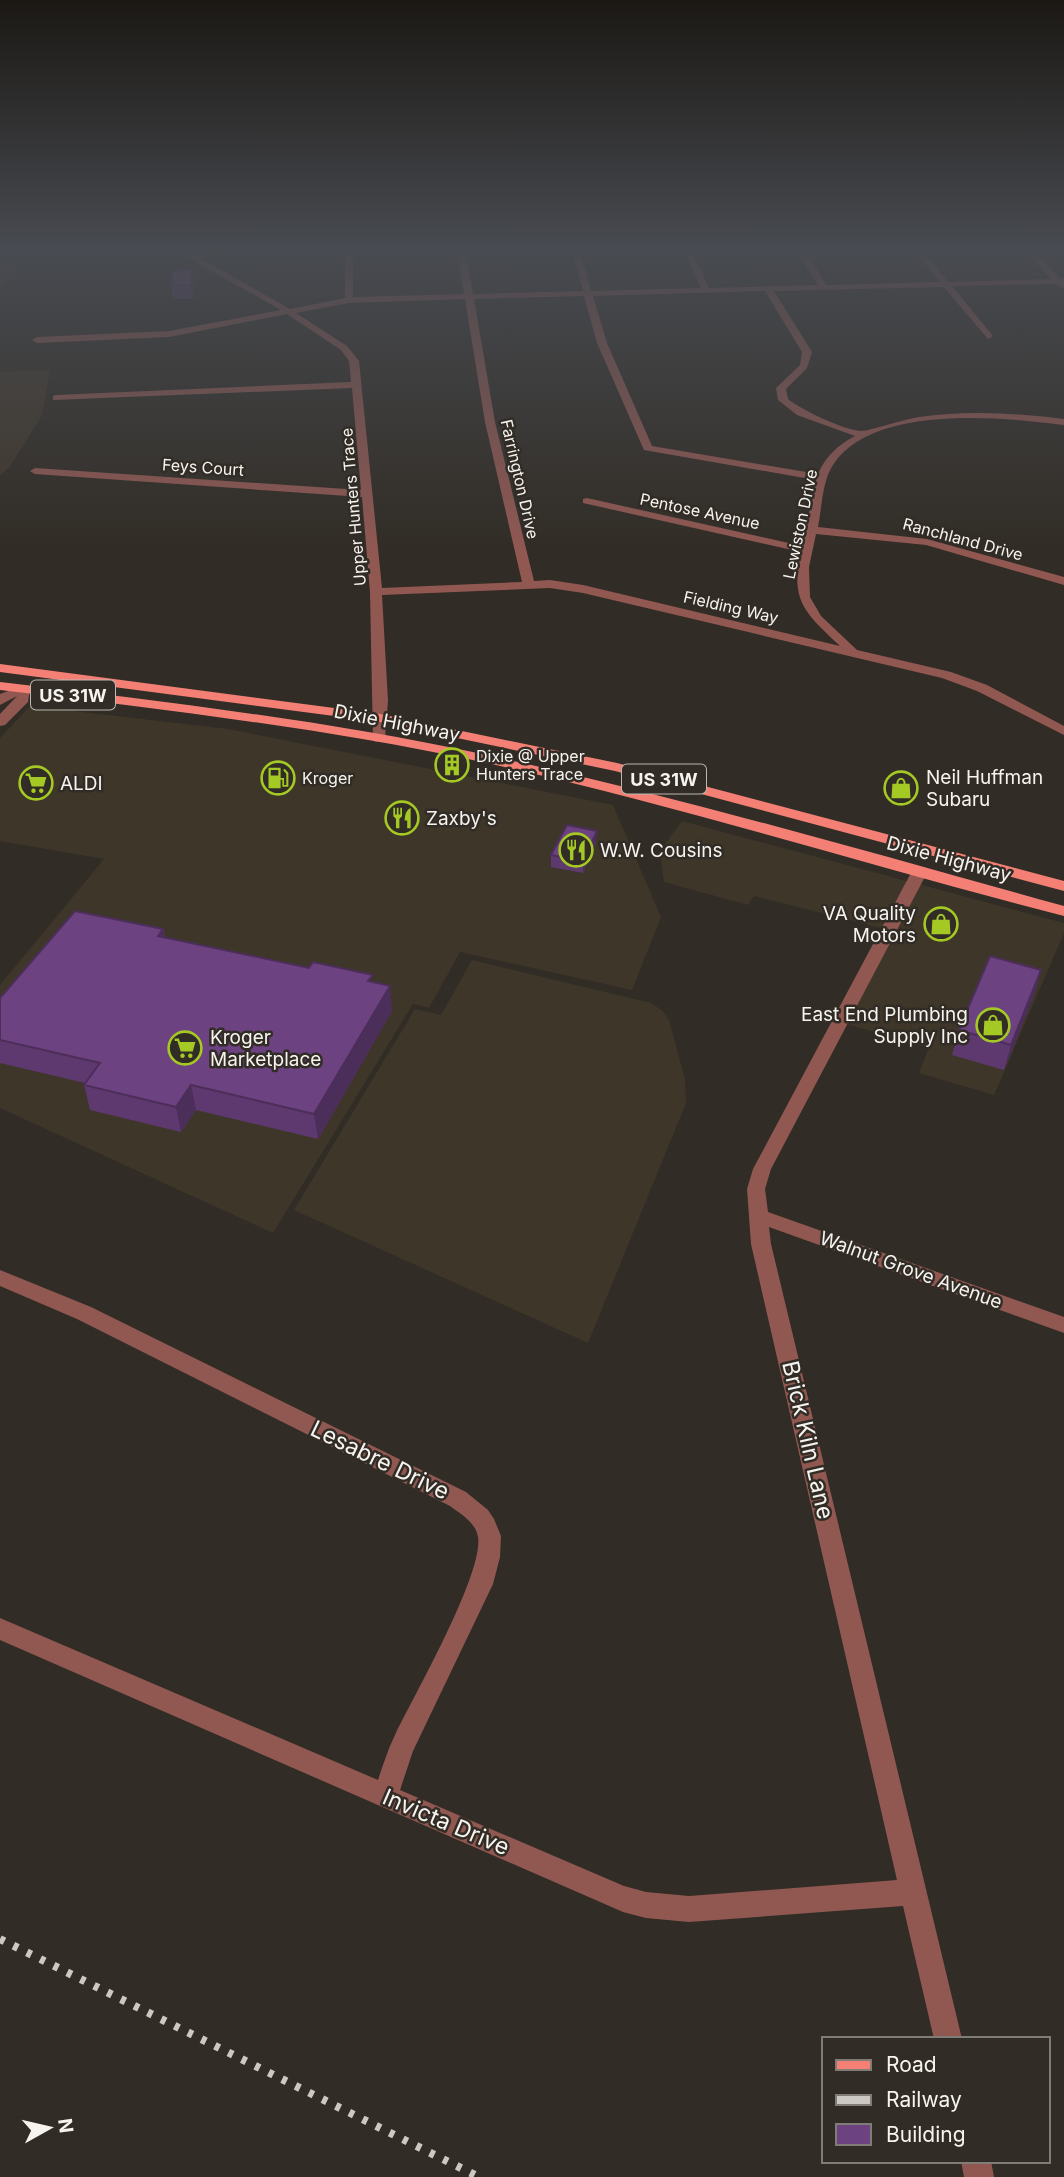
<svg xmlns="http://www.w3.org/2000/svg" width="1064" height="2177" font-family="Inter,sans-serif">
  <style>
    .built { fill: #3f362a }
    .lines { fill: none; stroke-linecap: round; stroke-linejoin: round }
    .minor { fill: #915852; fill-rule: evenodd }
    .major { fill: #f48075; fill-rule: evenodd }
    .rail { stroke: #ccc8c4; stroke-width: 8; stroke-dasharray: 5 10; stroke-linecap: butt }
    .wall { fill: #5e396f }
    .shaded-wall { fill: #4c2e5a }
    .building { fill: #6d4281; stroke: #4c2e5a; stroke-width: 2 }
    .labels { text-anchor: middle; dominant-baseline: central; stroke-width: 5; stroke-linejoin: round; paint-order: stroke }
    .far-street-label { font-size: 16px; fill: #f7f4f0; stroke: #312c25 }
    .far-poi-label { font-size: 16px; fill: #f7f4f0; stroke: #312c25; text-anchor: start }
    .shield { fill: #312c25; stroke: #bcb8b3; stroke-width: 2 }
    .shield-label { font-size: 18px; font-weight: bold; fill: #f7f4f0 }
    .street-label { font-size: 19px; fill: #f7f4f0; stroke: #312c25 }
    .poi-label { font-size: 19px; fill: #f7f4f0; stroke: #312c25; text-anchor: start }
    .near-street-label { font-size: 23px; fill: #f7f4f0; stroke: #312c25 }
  </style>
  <rect width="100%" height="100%" fill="#312c25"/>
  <g class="built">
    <path d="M0,248H31L0,291Z"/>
    <path d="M50,370L42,415L9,468L0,475V372Z"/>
    <path d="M30,706L228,729L613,805L661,917L632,990L460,952L429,1008L413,1004L273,1233L0,1108V985L104,859L0,841V738Z"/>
    <path d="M682,821L1064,923V933L994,1095L919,1073L929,1048L847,1024L893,931L754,896L748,905L664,882L660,851Z"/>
    <path d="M472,960L651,1003L663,1011L669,1020L685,1079L686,1103L588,1343L294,1210L415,1009L441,1015Z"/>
  </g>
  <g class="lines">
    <g class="minor">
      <path d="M171,248H181L195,256L230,248H246L202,259L290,309L345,298V248H353V297L464,294L457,248H465L473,294L583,291L571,248H579L591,291L701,288L683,248H691L709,288L818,285L795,248H803L827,285L940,282L913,248H921L948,282L1051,279L1023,248H1032L1060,279L1064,278V288L1055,284L952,286L993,336L988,339L944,287L774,291L812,352L807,368L786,389L788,399C802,410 843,430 861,431C869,431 905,419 919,417C967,410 1016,413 1064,419V425C1003,417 872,404 833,465C822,482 822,507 818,527L927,539L1064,577V585L926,545L816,534L809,567L810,597L821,616L857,650L951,672L987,685L1064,726V735L977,691L942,678L583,593L550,588L382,595L388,701L385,738L378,742L373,741L370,592L362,497L35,474L30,471L35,468L361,490L352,388L53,400V396L56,395L351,382L349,361L341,350L287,314L169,337L37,343L32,340L37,337L169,331L281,310ZM765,291L802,352L800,365L776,388L778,400L797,415L855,436C839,444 825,457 818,474L652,446L607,343L593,296ZM584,296L597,343L644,450L816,480L802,546L587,498L583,499V503L801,552C789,602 807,614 840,646L583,585L550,580L534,581L495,422L474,299ZM465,299L485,422L522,582L382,588L359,361L347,346L296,313L349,303Z"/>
      <path d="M24,685L30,689L28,702L5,725L0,726V714L17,696L0,705V694Z"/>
      <path d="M920,866L928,871L771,1169L765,1189L768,1212L1064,1317V1333L769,1227L771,1244L962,2039H934L903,1906L689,1922L646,1918L623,1912L0,1640V1618L378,1780C383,1765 388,1749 395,1735C414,1696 484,1573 478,1537C476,1523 461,1514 450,1506L77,1319L0,1286V1270L91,1307L466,1492L488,1510L494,1519L501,1536L500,1557L493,1584L413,1751L400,1790L624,1886L646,1892L689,1896L897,1880L751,1244L747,1189L753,1169L912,871Z"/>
      <path d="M961,2161H991L994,2177H964Z"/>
    </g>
    <g class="major">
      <path d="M0,664L380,714L617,763L1064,881V891L615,771L380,722L0,672Z"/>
      <path d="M0,682C161,701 323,720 482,754C678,796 871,853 1064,906V916C869,866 678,805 482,762C323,728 161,709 0,690Z"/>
    </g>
    <path class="rail" d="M0,1939L479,2177"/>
  </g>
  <g class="wall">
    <path d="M195,282L193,299H173L171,286Z"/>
    <path d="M596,843L583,873L551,867V855Z"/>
    <path d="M163,929L165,937L373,982L392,1011L318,1139L196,1110L181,1132L90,1110L84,1085L85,1083L0,1063V998Z"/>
    <path d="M1041,970L1034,995L1004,1070L952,1055L959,1030Z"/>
  </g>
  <g class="shaded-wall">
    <path d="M193,269L195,282L193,299L191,285Z"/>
    <path d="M597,831L596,843L583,873V861Z"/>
    <path d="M163,929L168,954L158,936Z"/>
    <path d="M1041,970L1034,995L1004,1070L1011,1045Z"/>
    <path d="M390,986L392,1011L318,1139L314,1114Z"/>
    <path d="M191,1085L196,1110L181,1132L176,1107Z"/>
  </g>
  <g class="building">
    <path d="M193,269L191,285L171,286L173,271Z"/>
    <path d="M567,825L597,831L583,861L551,855Z"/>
    <path d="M75,911L163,929L158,936L309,968L313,962L373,975L368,981L390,986L314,1114L191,1085L176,1107L84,1085L100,1063L0,1040V998Z"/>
    <path d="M990,956L1041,970L1011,1045L959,1030Z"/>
  </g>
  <linearGradient id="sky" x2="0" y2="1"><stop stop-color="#1b1814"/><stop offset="0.45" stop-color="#484b51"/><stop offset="1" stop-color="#484b51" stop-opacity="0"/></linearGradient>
  <rect width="1064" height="553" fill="url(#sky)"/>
  <defs>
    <symbol id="building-ring" viewBox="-11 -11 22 22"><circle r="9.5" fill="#312c25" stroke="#a4c824" stroke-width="1.5"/><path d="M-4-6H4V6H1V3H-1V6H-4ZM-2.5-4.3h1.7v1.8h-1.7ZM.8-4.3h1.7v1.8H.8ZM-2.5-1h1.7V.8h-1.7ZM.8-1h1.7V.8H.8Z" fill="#a4c824"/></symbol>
    <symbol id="fuel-ring" viewBox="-11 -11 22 22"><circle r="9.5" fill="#312c25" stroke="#a4c824" stroke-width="1.5"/><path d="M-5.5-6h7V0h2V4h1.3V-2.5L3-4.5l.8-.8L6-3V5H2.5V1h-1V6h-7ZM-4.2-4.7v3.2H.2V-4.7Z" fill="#a4c824"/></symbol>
    <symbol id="supermarket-ring" viewBox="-11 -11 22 22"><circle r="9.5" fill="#312c25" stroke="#a4c824" stroke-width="1.5"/><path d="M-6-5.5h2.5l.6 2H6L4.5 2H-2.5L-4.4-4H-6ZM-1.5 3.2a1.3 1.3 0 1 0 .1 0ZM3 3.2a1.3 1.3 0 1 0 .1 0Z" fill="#a4c824"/></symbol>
    <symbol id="shop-ring" viewBox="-11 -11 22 22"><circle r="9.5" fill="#312c25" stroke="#a4c824" stroke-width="1.5"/><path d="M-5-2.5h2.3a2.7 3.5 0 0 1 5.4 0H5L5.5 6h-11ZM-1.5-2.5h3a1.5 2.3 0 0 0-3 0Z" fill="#a4c824"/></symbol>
    <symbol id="restaurant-ring" viewBox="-11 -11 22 22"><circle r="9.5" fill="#312c25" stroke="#a4c824" stroke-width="1.5"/><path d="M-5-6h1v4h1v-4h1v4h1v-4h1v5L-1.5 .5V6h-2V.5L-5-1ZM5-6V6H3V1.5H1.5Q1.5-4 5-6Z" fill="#a4c824"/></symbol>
  </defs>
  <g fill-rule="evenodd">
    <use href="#building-ring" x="433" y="746" width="38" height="38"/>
    <use href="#fuel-ring" x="259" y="759" width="38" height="38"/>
    <use href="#supermarket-ring" x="17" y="764" width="38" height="38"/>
    <use href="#shop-ring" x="882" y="769" width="38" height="38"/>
    <use href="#restaurant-ring" x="383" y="799" width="38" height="38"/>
    <use href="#restaurant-ring" x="557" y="831" width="38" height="38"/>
    <use href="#shop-ring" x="922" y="905" width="38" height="38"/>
    <use href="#shop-ring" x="974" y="1006" width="38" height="38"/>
    <use href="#supermarket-ring" x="166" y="1029" width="38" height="38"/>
  </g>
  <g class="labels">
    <g class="far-street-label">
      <text transform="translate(203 467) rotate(4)">Feys Court</text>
      <text transform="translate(520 479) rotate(77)">Farrington Drive</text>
      <text transform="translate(353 507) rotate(-95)">Upper Hunters Trace</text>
      <text transform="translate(700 511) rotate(12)">Pentose Avenue</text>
      <text transform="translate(800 524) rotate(-78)">Lewiston Drive</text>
      <text transform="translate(963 539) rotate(15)">Ranchland Drive</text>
      <text transform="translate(731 607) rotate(13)">Fielding Way</text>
    </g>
    <g class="far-poi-label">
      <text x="476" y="756">Dixie @ Upper<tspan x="476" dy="18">Hunters Trace</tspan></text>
      <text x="302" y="778">Kroger</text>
    </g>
    <g class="shield">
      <rect x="31" y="680.5" width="84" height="29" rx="5"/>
      <rect x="622" y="764.5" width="84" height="29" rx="5"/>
    </g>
    <g class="shield-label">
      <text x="73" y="695">US 31W</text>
      <text x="664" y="779">US 31W</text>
    </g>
    <g class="street-label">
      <text transform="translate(397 723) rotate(11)">Dixie Highway</text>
      <text transform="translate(949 859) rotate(15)">Dixie Highway</text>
      <text transform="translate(911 1270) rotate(20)">Walnut Grove Avenue</text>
    </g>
    <g class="poi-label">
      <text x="926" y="777">Neil Huffman<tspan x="926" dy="22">Subaru</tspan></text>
      <text x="60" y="783">ALDI</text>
      <text x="426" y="818">Zaxby's</text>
      <text x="600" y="850">W.W. Cousins</text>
      <text x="916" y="913" text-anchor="end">VA Quality<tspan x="916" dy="22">Motors</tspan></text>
      <text x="968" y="1014" text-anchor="end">East End Plumbing<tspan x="968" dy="22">Supply Inc</tspan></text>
      <text x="210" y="1037">Kroger<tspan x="210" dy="22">Marketplace</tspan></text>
    </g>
    <g class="near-street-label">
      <text transform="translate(808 1440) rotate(77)">Brick Kiln Lane</text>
      <text transform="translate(380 1460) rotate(26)">Lesabre Drive</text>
      <text transform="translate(446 1822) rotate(23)">Invicta Drive</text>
    </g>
  </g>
  <rect x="822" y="2037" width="228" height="126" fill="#312c25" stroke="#807c76" stroke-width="2"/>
  <rect x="836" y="2060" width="35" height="10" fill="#f48075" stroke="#807c76" stroke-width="2"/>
  <text x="886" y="2072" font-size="21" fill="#f7f4f0">Road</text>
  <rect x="836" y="2095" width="35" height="10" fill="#ccc8c4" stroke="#807c76" stroke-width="2"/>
  <text x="886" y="2107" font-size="21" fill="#f7f4f0">Railway</text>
  <rect x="836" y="2124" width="35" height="21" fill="#6d4281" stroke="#807c76" stroke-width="2"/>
  <text x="886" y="2142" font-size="21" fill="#f7f4f0">Building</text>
  <g transform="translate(49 2128) rotate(82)" stroke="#312c25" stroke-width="5" paint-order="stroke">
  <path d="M0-5L12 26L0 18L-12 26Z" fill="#f7f4f0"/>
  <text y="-10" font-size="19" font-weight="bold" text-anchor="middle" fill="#f7f4f0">N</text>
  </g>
</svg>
